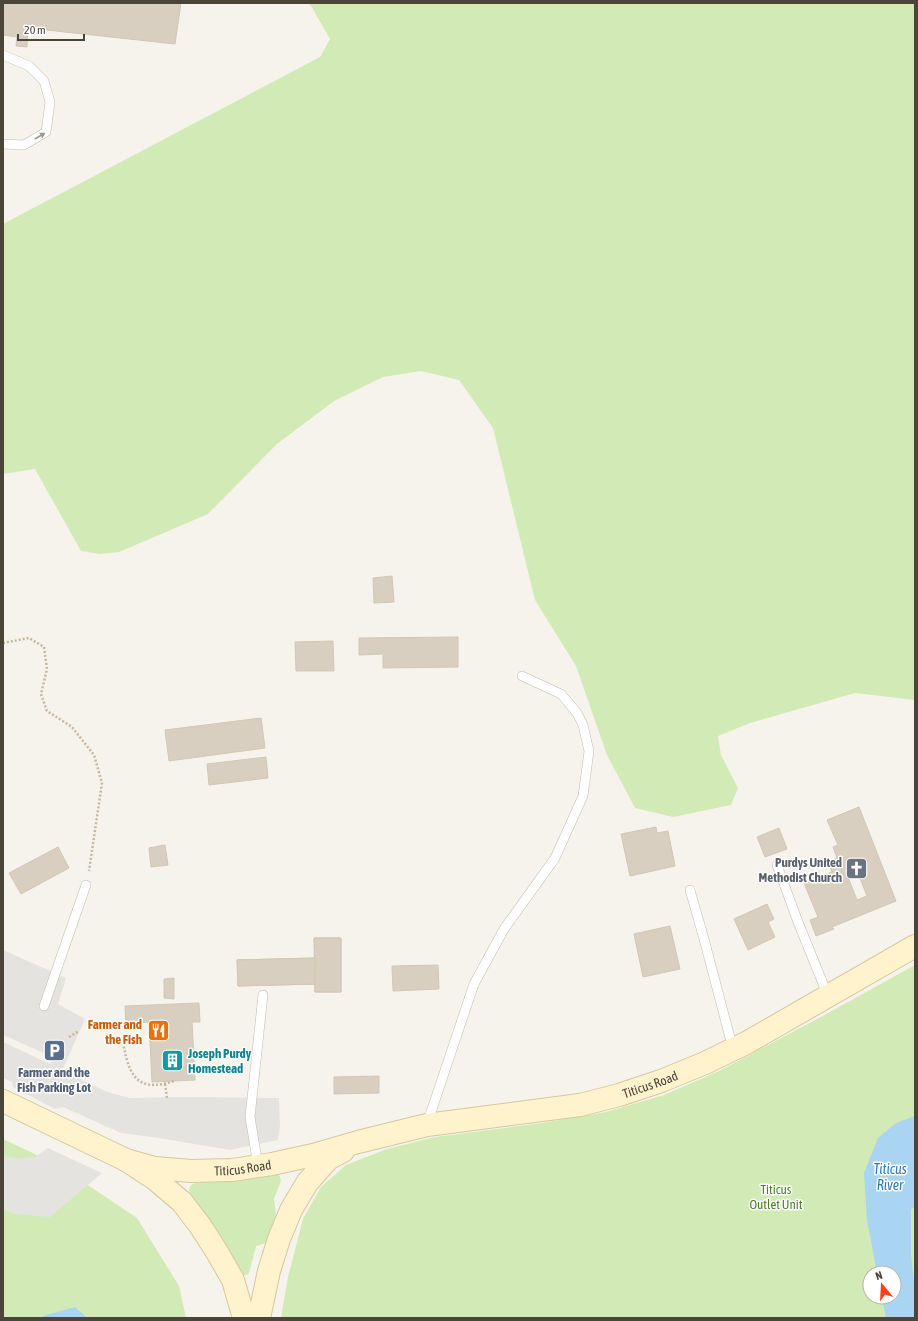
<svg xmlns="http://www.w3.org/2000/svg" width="918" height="1321" font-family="'Asap Condensed',sans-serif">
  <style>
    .green { fill: #d2eab5; fill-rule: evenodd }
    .parking { fill: #e5e3e0 }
    .water { fill: #a9d4f2 }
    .building { fill: #d8cfc1; stroke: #d3c7b4; fill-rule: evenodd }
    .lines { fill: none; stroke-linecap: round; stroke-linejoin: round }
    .service-casing { stroke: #c2bbae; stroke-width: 10 }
    .secondary-casing { stroke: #d6c79b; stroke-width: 24 }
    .path { stroke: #c4b79f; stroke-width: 2.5; stroke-dasharray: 2 2; stroke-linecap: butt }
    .service { stroke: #fff; stroke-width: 9 }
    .secondary { stroke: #fff3cd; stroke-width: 22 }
    .oneway { fill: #9c9892 }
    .labels { text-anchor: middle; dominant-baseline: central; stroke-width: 3; stroke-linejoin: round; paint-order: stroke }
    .worship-label { font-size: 13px; font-weight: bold; fill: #5b616d; stroke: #fff; text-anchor: end }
    .food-label { font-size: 13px; font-weight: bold; fill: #c56008; stroke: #fff; text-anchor: end }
    .culture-label { font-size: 13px; font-weight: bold; fill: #0d838f; stroke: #fff; text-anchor: start }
    .service-label { font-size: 13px; font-weight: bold; fill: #4e5e75; stroke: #fff }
    .street-label { font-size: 13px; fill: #4b4439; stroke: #fff }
    .park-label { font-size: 13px; fill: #4a7f2a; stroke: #fff }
    .water-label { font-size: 14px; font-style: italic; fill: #2e7ab2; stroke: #fff }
  </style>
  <rect width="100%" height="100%" fill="#f6f3ec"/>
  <g class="green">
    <path d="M308,3H915V700L855,693L750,723L718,736L721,755L738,788L731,805L673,817L635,808L607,755L576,666L535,600L493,428L459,380L421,371L383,377L334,401L277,444L208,514L119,552L100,554L81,551L35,469L3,474V224L320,57L330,39L311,6Z"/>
    <path d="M915,965V1318H281L288,1277L303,1219L321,1187L346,1165L387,1149L435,1137L542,1123L606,1112L664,1095L719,1071L819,1018ZM870,1273H894V1297H870Z"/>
    <path d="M3,1139L58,1165L137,1218L179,1286L186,1318H3Z"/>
    <path d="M273,1173L278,1174L280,1177L281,1181L274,1199L279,1239L256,1246L249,1273L247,1275H243L219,1233L203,1211L190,1197L189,1190L191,1185L196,1183Z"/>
  </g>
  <g class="parking">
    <path d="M3,950L66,978L58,1004L85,1019L63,1069L66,1072L107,1092L130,1098L189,1097L279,1098L280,1126L278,1140L230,1150L152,1137L121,1133L63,1107L55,1109L13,1087L12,1082L3,1078V1042L50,1064L53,1057L3,1035Z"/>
    <path d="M48,1148L102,1173L50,1217L15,1214L3,1209V1156L15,1158L35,1157Z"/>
  </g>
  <g class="water">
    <path d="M915,1116V1207L911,1209V1255L915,1291V1318H886L882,1297H894V1273H877L867,1220L864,1173L878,1138L896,1123Z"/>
    <path d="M75,1307L87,1318H40L43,1316Z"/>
  </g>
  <g class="building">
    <path d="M3,3H181L175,44L28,28L27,47L16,46L17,37L3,35Z"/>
    <path d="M392,576L394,602L374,603L373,578Z"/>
    <path d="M458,637V667L383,668V654L359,655V638Z"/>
    <path d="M333,641L334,671H296L295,642Z"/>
    <path d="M261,718L265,748L169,761L165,730Z"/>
    <path d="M266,757L268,778L209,785L207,764Z"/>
    <path d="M859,807L896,901L832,927L834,929L816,936L810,920L818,917L804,883L832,872L828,862L837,858L833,847L838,845L827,820ZM858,873L867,896L857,900L848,877Z"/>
    <path d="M656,827L657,833L668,831L675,866L630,876L621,834Z"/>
    <path d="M779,828L787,849L765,857L757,837Z"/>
    <path d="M165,845L168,865L151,867L149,848Z"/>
    <path d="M58,847L69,868L21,894L9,873Z"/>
    <path d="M767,904L774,919L768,922L775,937L748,950L734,919Z"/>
    <path d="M670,926L680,969L643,977L634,934Z"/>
    <path d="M314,938H341V992H315V984L238,986L237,960L315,958Z"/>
    <path d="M314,938H341V992H315Z"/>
    <path d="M315,958V984L238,986L237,960Z"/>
    <path d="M438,965L439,989L393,991L392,966Z"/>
    <path d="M174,978V999L164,998V979Z"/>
    <path d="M199,1003L200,1022H192L195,1080L152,1082L149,1022L126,1024L125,1006Z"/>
    <path d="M379,1076V1093L334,1094V1077Z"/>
  </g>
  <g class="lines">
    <defs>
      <g id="service">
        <path d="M3,55L29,66L44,81L50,102L46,132L24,145L3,144"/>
        <path d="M777,865L798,922L828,996"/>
        <path d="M690,890L704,939L733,1049"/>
        <path d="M44,1006L86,885"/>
        <path d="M427,1124L474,984L504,929L555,858L583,796L589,751L583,725L577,713L561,694L522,676"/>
        <path d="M258,1166L250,1117L263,995"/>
      </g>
      <g id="secondary">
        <path d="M3,1101L126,1160L155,1179L182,1202L201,1227L217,1252L233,1280L244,1318"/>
        <path id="s1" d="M126,1160L155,1168L191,1171L232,1170L272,1164L313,1155L358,1142L427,1125L580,1105L619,1095L661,1081L705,1063L748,1042L915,946"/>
        <path d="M259,1318L269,1271L279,1239L291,1210L307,1183L328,1159L343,1151"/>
      </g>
    </defs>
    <use href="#service" class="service-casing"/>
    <use href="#secondary" class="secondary-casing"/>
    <g class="path">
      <path d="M3,643L29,638L44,647L47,669L41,694L47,711L72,727L94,755L102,783L89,871"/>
      <path d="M69,1037L79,1031"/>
      <path d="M119,1040C126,1047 124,1052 127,1060C134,1086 150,1089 174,1081"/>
      <path d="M165,1084L167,1098"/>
    </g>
    <use href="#service" class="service"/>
    <use href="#secondary" class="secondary"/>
  </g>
  <defs><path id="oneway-solid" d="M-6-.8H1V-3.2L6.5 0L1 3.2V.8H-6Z"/></defs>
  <use class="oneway" href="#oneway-solid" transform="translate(40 136) rotate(-30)"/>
  <defs>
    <symbol id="church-square" viewBox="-11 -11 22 22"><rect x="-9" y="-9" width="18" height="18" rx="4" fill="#6b7280" stroke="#fff"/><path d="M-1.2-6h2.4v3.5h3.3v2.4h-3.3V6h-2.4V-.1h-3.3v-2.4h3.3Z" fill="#fff"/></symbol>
    <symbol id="restaurant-square" viewBox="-11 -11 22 22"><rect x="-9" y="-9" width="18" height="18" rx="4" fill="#e8710a" stroke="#fff"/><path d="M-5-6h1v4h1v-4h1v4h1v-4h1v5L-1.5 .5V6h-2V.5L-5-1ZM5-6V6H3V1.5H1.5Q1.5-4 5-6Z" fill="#fff"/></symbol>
    <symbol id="parking-square" viewBox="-11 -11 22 22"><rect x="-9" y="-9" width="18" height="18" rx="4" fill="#5c6f8a" stroke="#fff"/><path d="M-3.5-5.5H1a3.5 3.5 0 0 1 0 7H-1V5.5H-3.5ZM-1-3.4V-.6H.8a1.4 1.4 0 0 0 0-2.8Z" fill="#fff"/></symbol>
    <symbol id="building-square" viewBox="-11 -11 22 22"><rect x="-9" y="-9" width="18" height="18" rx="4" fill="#0f9aa8" stroke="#fff"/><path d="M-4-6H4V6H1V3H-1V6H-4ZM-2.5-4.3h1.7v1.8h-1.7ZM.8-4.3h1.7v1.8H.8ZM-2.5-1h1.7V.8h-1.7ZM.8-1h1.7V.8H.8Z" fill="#fff"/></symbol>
  </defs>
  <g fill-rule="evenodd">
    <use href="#church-square" x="844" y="856" width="25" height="25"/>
    <use href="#restaurant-square" x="146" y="1018" width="25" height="25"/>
    <use href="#parking-square" x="42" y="1038" width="25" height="25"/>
    <use href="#building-square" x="160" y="1048" width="25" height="25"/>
  </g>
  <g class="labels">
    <g class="worship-label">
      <text x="842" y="862">Purdys United<tspan x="842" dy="15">Methodist Church</tspan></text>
    </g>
    <g class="food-label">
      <text x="142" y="1024">Farmer and<tspan x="142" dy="15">the Fish</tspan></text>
    </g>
    <g class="culture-label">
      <text x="188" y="1053">Joseph Purdy<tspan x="188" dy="15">Homestead</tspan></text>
    </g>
    <g class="service-label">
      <text x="54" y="1072">Farmer and the<tspan x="54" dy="15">Fish Parking Lot</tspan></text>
    </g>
    <g class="street-label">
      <text stroke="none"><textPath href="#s1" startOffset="535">Titicus Road</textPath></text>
      <text stroke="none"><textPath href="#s1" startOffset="118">Titicus Road</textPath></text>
    </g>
    <g class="park-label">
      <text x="776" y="1189">Titicus<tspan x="776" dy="15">Outlet Unit</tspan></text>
    </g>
    <g class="water-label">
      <text x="890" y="1169">Titicus<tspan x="890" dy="16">River</tspan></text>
    </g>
  </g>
  <rect width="918" height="1321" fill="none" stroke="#4b4439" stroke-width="8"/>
  <g transform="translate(882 1285) rotate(342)"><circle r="19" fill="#ffffff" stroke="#b7b4b0"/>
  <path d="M0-3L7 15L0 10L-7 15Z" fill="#fc3f1d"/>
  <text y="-6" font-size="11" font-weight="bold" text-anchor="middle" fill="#4b4439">N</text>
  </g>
  <path d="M18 34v6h66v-6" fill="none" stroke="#4b4439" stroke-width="2"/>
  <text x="24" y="34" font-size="12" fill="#4b4439" stroke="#ffffff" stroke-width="3" paint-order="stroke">20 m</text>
</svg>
